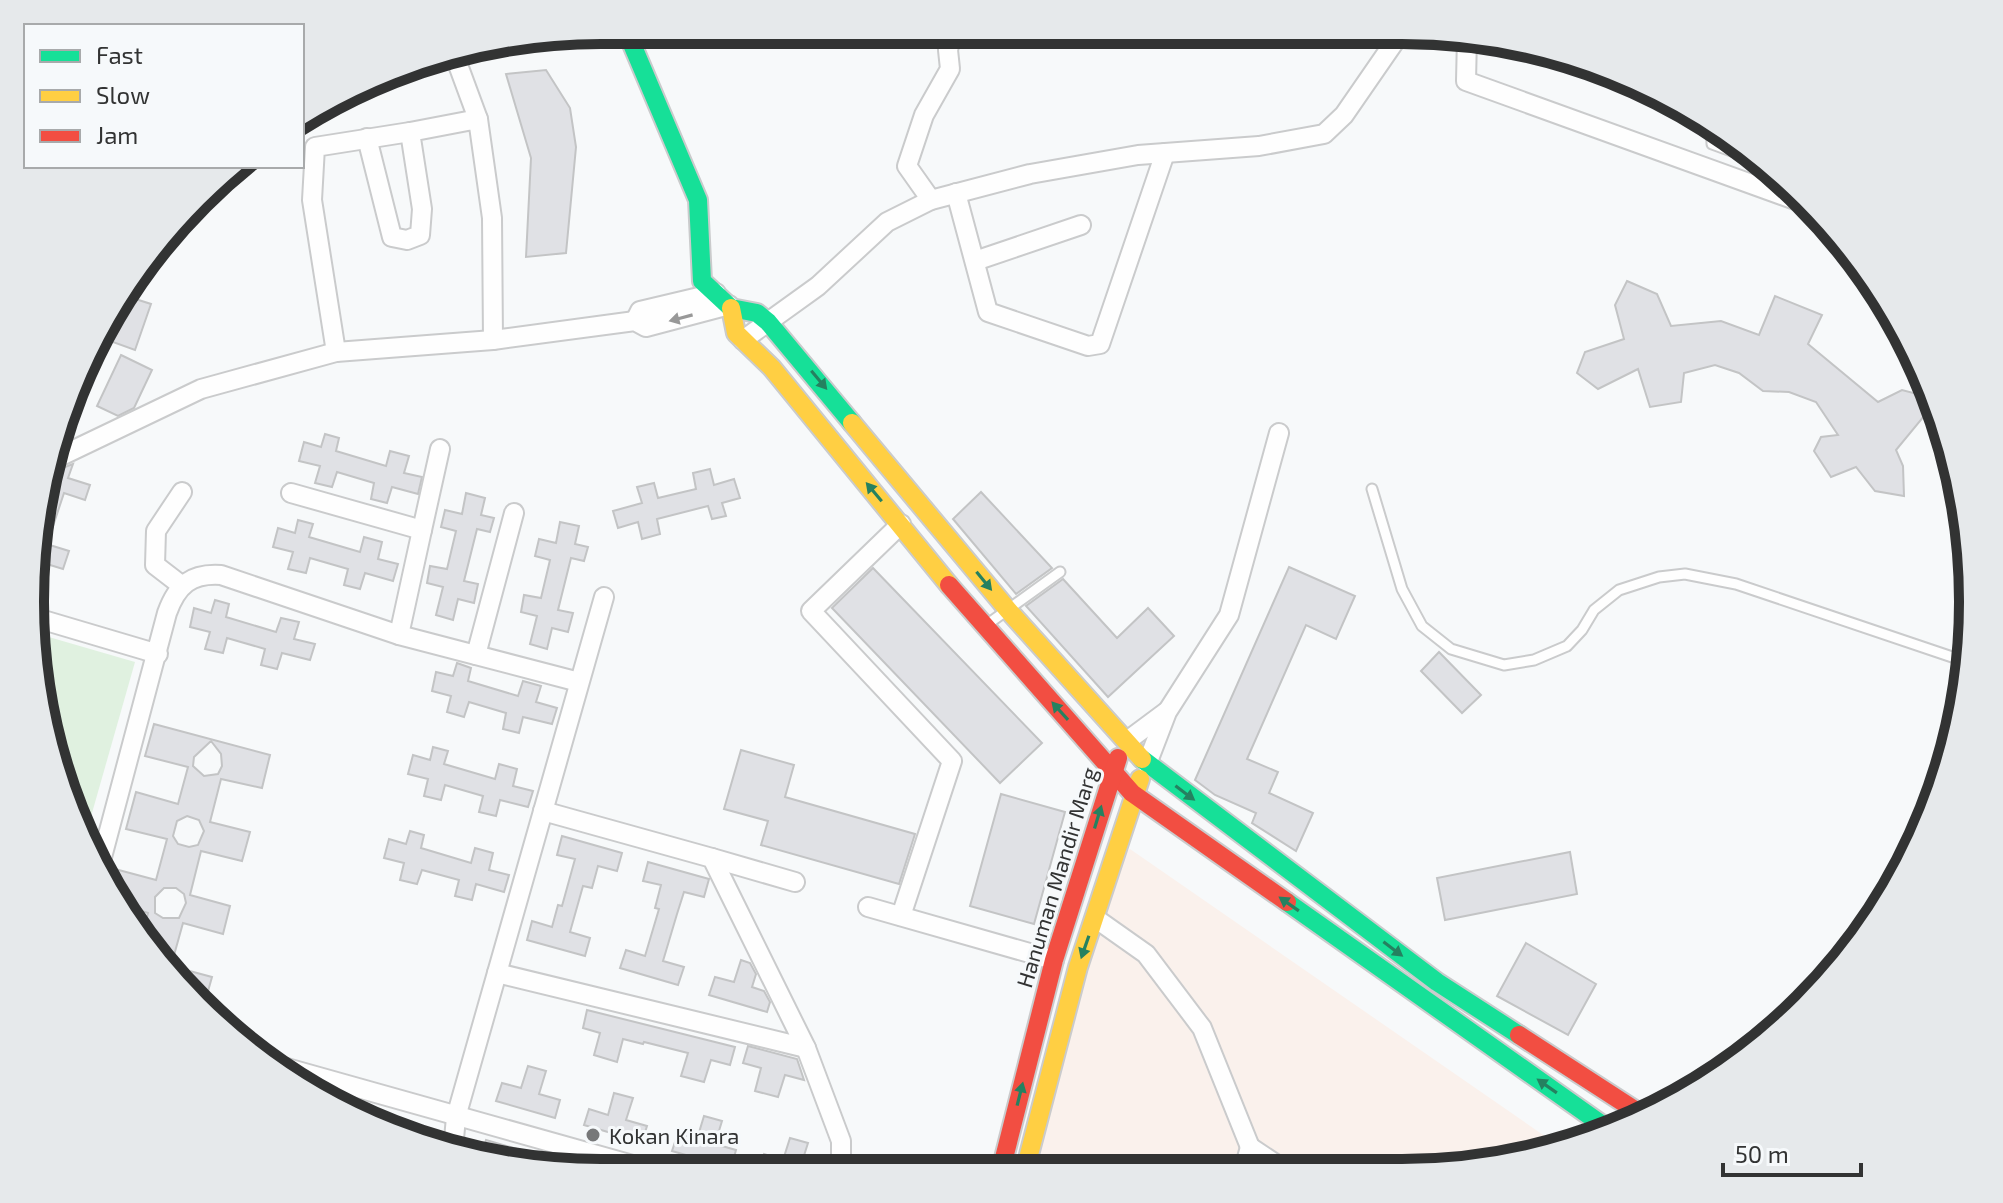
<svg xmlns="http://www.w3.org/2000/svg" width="2003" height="1203" font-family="'Exo 2',sans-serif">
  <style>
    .industrial { fill: #faf1ec }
    .green { fill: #e0f1e0 }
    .building { fill: #e0e1e5; stroke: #c3c4c5; stroke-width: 2; fill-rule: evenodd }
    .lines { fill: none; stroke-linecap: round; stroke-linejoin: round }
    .lane-casing { stroke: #cacbcc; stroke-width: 13 }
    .street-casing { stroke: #cacbcc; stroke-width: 22 }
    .fast-casing { stroke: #cacbcc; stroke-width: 22 }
    .slow-casing { stroke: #cacbcc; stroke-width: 22 }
    .jam-casing { stroke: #cacbcc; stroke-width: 22 }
    .lane { stroke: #fefefe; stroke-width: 9 }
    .street { stroke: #fefefe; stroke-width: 18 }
    .fast { stroke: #16e098; stroke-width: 18 }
    .slow { stroke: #ffcf43; stroke-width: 18 }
    .jam { stroke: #f24e42; stroke-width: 18 }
    .oneway { fill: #989898 }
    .oneway2 { fill: #258160 }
    .poi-dot { fill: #777879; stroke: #f6f9fb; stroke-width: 3 }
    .labels { text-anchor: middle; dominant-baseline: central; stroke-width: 6; stroke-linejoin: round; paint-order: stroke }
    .street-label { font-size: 22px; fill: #323333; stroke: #f6f9fb }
    .poi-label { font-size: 22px; fill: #323333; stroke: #f6f9fb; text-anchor: start }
    .rim { fill: none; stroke: #323333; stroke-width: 10 }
  </style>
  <rect width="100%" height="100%" fill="#f7f9fa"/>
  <path class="industrial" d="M1130,849L1562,1148L1476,1168L1029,1170L1105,868Z"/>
  <path class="green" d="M35,633L135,662L86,834L60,785Z"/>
  <g class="building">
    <path d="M546,70L570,108L576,147L566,253L526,257L531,158L506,74Z"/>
    <path d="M1627,281L1657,294L1671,326L1721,321L1759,335L1775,296L1822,315L1808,344L1878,402L1902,390L1925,396V415L1896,450L1903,466L1904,496L1875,491L1856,467L1831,477L1814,451L1821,437L1838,435L1816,402L1789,392L1763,391L1739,373L1715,365L1684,373L1681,402L1650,407L1638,369L1598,389L1577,373L1585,352L1624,339L1615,305Z"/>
    <path d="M126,296L151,304L135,350L110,341Z"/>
    <path d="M121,355L152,370L134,408L118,416L97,406Z"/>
    <path d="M325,434L339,438L336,451L386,466L390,451L409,456L404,473L422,477L418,494L392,487L387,503L371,499L374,483L337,472L332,487L315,483L320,466L299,461L304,442L321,447Z"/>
    <path d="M73,464L68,478L90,485L85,500L64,493L49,538L41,536L52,467L60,469Z"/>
    <path d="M710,469L714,485L734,479L740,498L722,503L726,516L712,519L708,506L657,519L660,534L642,539L638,522L618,528L613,511L642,503L637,487L654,483L658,498L696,489L693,473Z"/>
    <path d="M981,492L1052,568L1016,594L953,519Z"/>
    <path d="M466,493L485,498L481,515L494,518L490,532L477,529L464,581L478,584L474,603L458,599L453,620L436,615L443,587L427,583L430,566L447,569L456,531L441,527L445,510L462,514Z"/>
    <path d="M298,520L313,524L309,537L360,552L364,537L382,542L378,559L398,564L393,581L365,573L360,589L344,585L348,569L310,558L306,573L288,569L293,552L273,547L278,528L295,533Z"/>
    <path d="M560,522L579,526L575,544L588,547L584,561L571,558L558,610L573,613L568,632L552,628L547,649L530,644L537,616L521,612L524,595L541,598L550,560L535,556L539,539L556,543Z"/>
    <path d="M40,542L69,551L63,569L37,561Z"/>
    <path d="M1289,567L1355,596L1336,639L1306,625L1247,759L1278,772L1269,793L1313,813L1296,851L1252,823L1256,813L1215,795L1195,780Z"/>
    <path d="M873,568L1042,743L1000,783L832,608Z"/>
    <path d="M1063,579L1117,638L1148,608L1174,636L1108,697L1026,606Z"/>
    <path d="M215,600L229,604L226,617L276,632L281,618L299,622L294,639L315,644L310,660L282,653L277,669L261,665L265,649L227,638L223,653L205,649L210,632L190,627L194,608L211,613Z"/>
    <path d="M1439,652L1481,695L1462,713L1421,671Z"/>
    <path d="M457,663L471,668L468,681L518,696L523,681L541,686L536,702L557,708L552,724L523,717L519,733L503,729L506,713L469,702L464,717L447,712L451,696L432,691L436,672L453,676Z"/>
    <path d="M154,724L270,755L262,788L221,779L210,822L250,832L242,861L201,851L190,895L230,906L223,934L183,923L171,966L212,977L205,1002L148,949L142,937L148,913L125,906L112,882L115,869L156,880L167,839L126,829L136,792L178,804L188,767L145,756ZM211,741L221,754L222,766L218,774L204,776L193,766L194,757ZM187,816L199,820L204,831L198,845L189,847L178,844L173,836L177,821ZM164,888H176L184,894L186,903L179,918H163L155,913V897Z"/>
    <path d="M433,747L448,751L444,764L495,779L499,764L517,769L513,786L533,791L528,807L500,800L496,816L479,812L483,796L445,785L441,800L424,796L428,779L408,774L413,755L430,760Z"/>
    <path d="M741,750L794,765L785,797L915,834L899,884L761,845L768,821L724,809Z"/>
    <path d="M1001,794L1065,812L1034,924L970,906Z"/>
    <path d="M410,831L424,835L421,848L471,863L475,848L493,853L489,870L509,875L504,892L476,884L472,900L455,896L459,880L422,870L417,884L400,880L404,863L384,858L389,839L406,844Z"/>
    <path d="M562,836L622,853L617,871L598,866L592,888L583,886L570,932L590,938L585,956L527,940L532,921L552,927L558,905L562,906L575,859L557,855Z"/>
    <path d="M1570,852L1577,894L1445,920L1437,878Z"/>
    <path d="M648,862L709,879L704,897L684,892L677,914L663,961L684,967L678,985L620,968L626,950L645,956L659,909L655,908L661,885L643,881Z"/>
    <path d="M1526,943L1596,984L1568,1035L1497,996Z"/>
    <path d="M741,960L750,963L756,974L752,987L764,991L770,1002L767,1012L709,995L715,977L734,982Z"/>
    <path d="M587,1010L735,1047L730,1065L711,1060L704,1082L681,1076L688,1053L644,1042L643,1044L623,1039L617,1062L594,1055L600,1033L583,1028Z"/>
    <path d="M748,1046L797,1059L804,1080L785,1075L778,1097L755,1091L761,1068L743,1063Z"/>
    <path d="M528,1066L546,1071L539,1094L560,1100L555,1118L496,1101L502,1083L521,1088Z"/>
    <path d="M614,1093L633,1098L626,1120L647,1126L642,1142L584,1125L589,1109L608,1115Z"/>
    <path d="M704,1116L722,1121L715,1144L736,1150L731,1168L672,1151L678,1133L697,1139Z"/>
    <path d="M790,1138L808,1143L801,1165L807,1167L806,1171H759L764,1154L783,1160Z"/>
    <path d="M486,1140L541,1156L538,1167L482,1155Z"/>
  </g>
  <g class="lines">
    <defs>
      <g id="lane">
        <path d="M1711,122L1712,144L1764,163"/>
        <path d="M1372,489L1402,589L1422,626L1451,649L1504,665L1534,660L1567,646L1582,630L1594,610L1619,590L1659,577L1685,574L1736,584L1967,662"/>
        <path d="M985,626L1060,572"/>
      </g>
      <g id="street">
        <path d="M927,30L951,40"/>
        <path d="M1467,37L1466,81L1812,206"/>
        <path d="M454,54L478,119"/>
        <path d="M367,138L392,237L407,240L420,235L422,209L410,132L478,119L492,218L493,340"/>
        <path d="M956,193L988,312L1088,346L1100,344L1165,153"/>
        <path d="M931,200L907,166L924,115L950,69L948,50L953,31"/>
        <path d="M975,261L1081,225"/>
        <path d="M635,321L640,311L716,293"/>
        <path d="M743,340L818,286L887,222L931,200L1030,174L1138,155L1259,146L1324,134L1344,115L1402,31"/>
        <path d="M336,352L312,200L315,147L410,132"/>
        <path d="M55,452L59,457L201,389L336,352L493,340L635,321L646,327L729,305"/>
        <path d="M291,493L422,530L399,635"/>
        <path d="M901,524L811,611L952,761L901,916"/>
        <path d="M422,530L440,449"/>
        <path d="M181,585L155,565L156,531L182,492"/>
        <path d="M33,617L158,654"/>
        <path d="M476,655L514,513"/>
        <path d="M1127,741L1166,712"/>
        <path d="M1147,764L1167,712L1229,615L1279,433"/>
        <path d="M712,858L795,882"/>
        <path d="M101,861L167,613C177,585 191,573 221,575L399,635L579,682"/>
        <path d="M868,907L1054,960"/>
        <path d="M1095,918L1146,954L1202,1028L1250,1147"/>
        <path d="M497,973L806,1048L712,858L543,811"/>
        <path d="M806,1048L841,1141V1171"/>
        <path d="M269,1063L654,1171"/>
        <path d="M453,1150L456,1117L604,597"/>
        <path d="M1244,1169L1250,1147L1283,1169"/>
      </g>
      <g id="fast">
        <path d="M626,30L698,200L702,281L731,308L757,313L768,322L852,423"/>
        <path d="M1142,759L1437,982L1519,1035"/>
        <path d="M1287,902L1611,1131"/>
      </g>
      <g id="slow">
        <path d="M731,308L736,333L772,368L949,585"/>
        <path d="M852,423L1008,610L1142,759"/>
        <path d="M1025,1170L1078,967L1140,779"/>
      </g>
      <g id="jam">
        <path d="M949,585L1132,793L1287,902"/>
        <path d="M1519,1035L1644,1116"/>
        <path d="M1001,1170L1054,960L1118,758"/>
      </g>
    </defs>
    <use href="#lane" class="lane-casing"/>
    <use href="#street" class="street-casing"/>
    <use href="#fast" class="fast-casing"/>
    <use href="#slow" class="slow-casing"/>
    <use href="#jam" class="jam-casing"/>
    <use href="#lane" class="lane"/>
    <use href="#street" class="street"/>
    <use href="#fast" class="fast"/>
    <use href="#slow" class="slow"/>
    <use href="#jam" class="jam"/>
  </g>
  <defs><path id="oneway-solid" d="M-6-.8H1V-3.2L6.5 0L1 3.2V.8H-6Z" transform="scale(2)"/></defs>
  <use class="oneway" href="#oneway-solid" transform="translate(681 318) rotate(165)"/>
  <g class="oneway2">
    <use href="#oneway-solid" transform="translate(819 380) rotate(50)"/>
    <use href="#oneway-solid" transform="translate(874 492) rotate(-130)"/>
    <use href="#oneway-solid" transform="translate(984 581) rotate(51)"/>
    <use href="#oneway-solid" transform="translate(1060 711) rotate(-132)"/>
    <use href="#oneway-solid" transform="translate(1185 793) rotate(37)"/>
    <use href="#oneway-solid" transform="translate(1098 817) rotate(-73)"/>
    <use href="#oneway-solid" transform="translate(1289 904) rotate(-145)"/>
    <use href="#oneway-solid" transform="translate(1085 947) rotate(109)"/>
    <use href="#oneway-solid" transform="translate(1393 949) rotate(37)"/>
    <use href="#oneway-solid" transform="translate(1547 1086) rotate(-145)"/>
    <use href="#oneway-solid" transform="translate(1020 1094) rotate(-76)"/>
  </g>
  <circle class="poi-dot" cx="593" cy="1135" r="8"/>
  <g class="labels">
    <g class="street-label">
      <text transform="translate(1056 877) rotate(-73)">Hanuman Mandir Marg</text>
    </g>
    <g class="poi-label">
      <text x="609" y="1135">Kokan Kinara</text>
    </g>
  </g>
  <path d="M0 0H2003V1203H0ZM601 44H1402A557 557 0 0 1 1959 601V602A557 557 0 0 1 1402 1159H601A557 557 0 0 1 44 602V601A557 557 0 0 1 601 44Z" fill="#e6e9eb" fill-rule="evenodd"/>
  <path class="rim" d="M601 44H1402A557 557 0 0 1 1959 601V602A557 557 0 0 1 1402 1159H601A557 557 0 0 1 44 602V601A557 557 0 0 1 601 44Z"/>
  <rect x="24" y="24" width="280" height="144" fill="#f6f9fb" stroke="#a8aaab" stroke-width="2"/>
  <rect x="40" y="50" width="40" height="12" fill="#16e098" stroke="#a8aaab" stroke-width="2"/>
  <text x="96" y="64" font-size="24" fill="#323333">Fast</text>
  <rect x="40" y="90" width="40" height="12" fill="#ffcf43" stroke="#a8aaab" stroke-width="2"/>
  <text x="96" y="104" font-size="24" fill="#323333">Slow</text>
  <rect x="40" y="130" width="40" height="12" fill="#f24e42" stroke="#a8aaab" stroke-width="2"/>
  <text x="96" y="144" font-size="24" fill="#323333">Jam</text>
  <path d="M1723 1163v12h138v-12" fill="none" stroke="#323333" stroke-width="4"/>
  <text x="1735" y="1163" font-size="24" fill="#323333" stroke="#f6f9fb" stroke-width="6" paint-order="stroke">50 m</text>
</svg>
